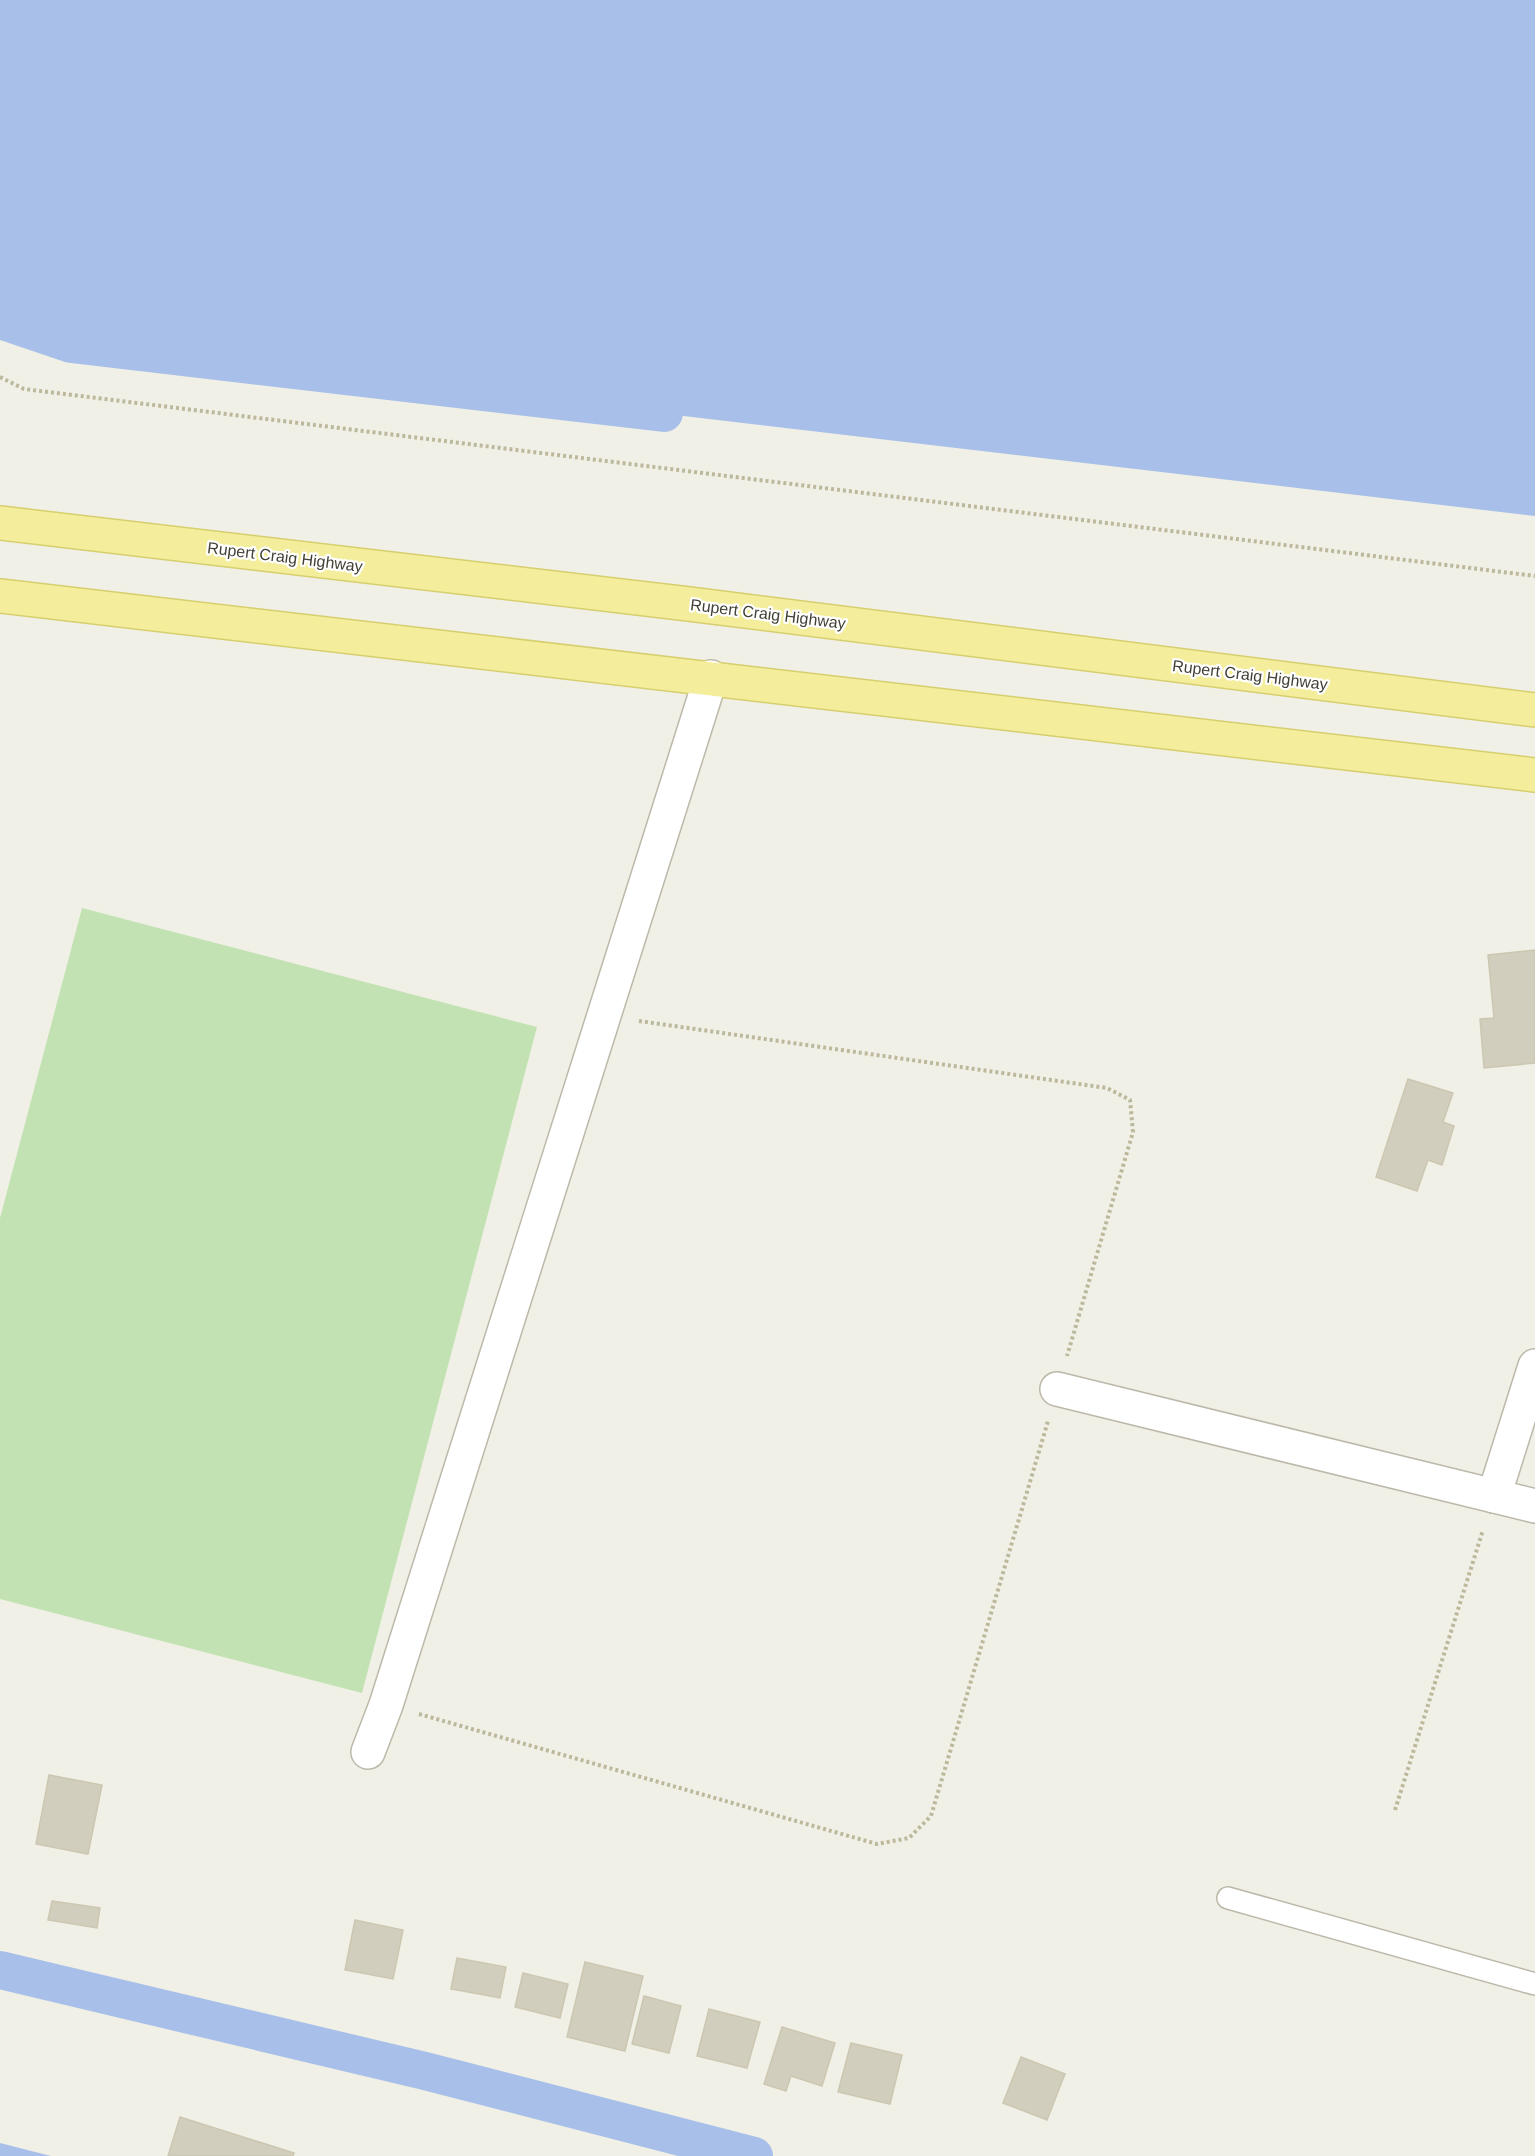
<svg xmlns="http://www.w3.org/2000/svg" width="1535" height="2156" font-family="Helvetica,sans-serif">
  <style>
    .green { fill: #c3e2b3 }
    .water { fill: #a8c0e9 }
    .lines { fill: none; stroke-linecap: round; stroke-linejoin: round }
    .canal { stroke: #a8c0e9; stroke-width: 38 }
    .building { fill: #d2cebd; stroke: #ccc7b1; stroke-width: 1.5 }
    .lane-casing { stroke: #bcb9aa; stroke-width: 24 }
    .street-casing { stroke: #bcb9aa; stroke-width: 36 }
    .primary-casing { stroke: #d7ce6e; stroke-width: 36 }
    .path { stroke: #bcb89c; stroke-width: 4; stroke-dasharray: 3 3; stroke-linecap: butt }
    .lane { stroke: #fff; stroke-width: 21 }
    .street { stroke: #fff; stroke-width: 33 }
    .primary { stroke: #f4ee9c; stroke-width: 33 }
    .labels { text-anchor: middle; dominant-baseline: central; stroke-width: 4.5; stroke-linejoin: round; paint-order: stroke }
    .street-label { font-size: 16px; fill: #434136; stroke: #fff }
  </style>
  <rect width="100%" height="100%" fill="#f1f0e6"/>
  <path class="green" d="M82,908L537,1027L362,1693L0,1599V1218Z"/>
  <g class="water">
    <path d="M0,0H1535V516L71,344L0,320Z"/>
    <path d="M0,2143L51,2156H0Z"/>
  </g>
  <g class="lines">
    <g class="canal">
      <path d="M0,320L71,344L664,413"/>
      <path d="M0,1970L425,2071L754,2156"/>
    </g>
  </g>
  <g class="building">
    <path d="M1535,950V1063L1484,1068L1480,1019L1494,1018L1488,955Z"/>
    <path d="M1408,1079L1453,1093L1443,1122L1454,1126L1442,1165L1428,1160L1417,1191L1376,1177Z"/>
    <path d="M49,1775L102,1785L88,1854L36,1844Z"/>
    <path d="M52,1901L100,1908L97,1928L48,1920Z"/>
    <path d="M355,1920L403,1930L393,1979L345,1970Z"/>
    <path d="M457,1958L506,1967L500,1998L451,1989Z"/>
    <path d="M585,1962L643,1976L625,2051L567,2037Z"/>
    <path d="M523,1973L568,1984L560,2018L515,2007Z"/>
    <path d="M644,1996L681,2006L669,2053L632,2044Z"/>
    <path d="M709,2009L760,2022L747,2068L697,2056Z"/>
    <path d="M782,2027L835,2043L822,2086L791,2076L786,2091L764,2084Z"/>
    <path d="M851,2043L902,2055L890,2104L838,2092Z"/>
    <path d="M1021,2057L1065,2074L1047,2120L1003,2103Z"/>
    <path d="M180,2117L294,2153L293,2156H168Z"/>
  </g>
  <g class="lines">
    <defs>
      <path id="lane" d="M1228,1898L1535,1984"/>
      <g id="street">
        <path d="M1057,1389L1535,1506"/>
        <path d="M1494,1496L1535,1366"/>
        <path d="M368,1752L386,1705L711,677"/>
      </g>
      <g id="primary">
        <path d="M0,523L689,604L1535,710"/>
        <path d="M0,596L1535,775"/>
      </g>
    </defs>
    <use href="#lane" class="lane-casing"/>
    <use href="#street" class="street-casing"/>
    <use href="#primary" class="primary-casing"/>
    <g class="path">
      <path d="M0,377L24,389L1535,576"/>
      <path d="M639,1021L1107,1088L1130,1100L1133,1132L1067,1356"/>
      <path d="M419,1714L877,1844L909,1838L931,1816L1048,1421"/>
      <path d="M1395,1810L1483,1530"/>
    </g>
    <use href="#lane" class="lane"/>
    <use href="#street" class="street"/>
    <use href="#primary" class="primary"/>
  </g>
  <g class="labels">
    <g class="street-label">
      <text transform="translate(285 557) rotate(7)">Rupert Craig Highway</text>
      <text transform="translate(768 614) rotate(7)">Rupert Craig Highway</text>
      <text transform="translate(1250 675) rotate(7)">Rupert Craig Highway</text>
    </g>
  </g>
</svg>
